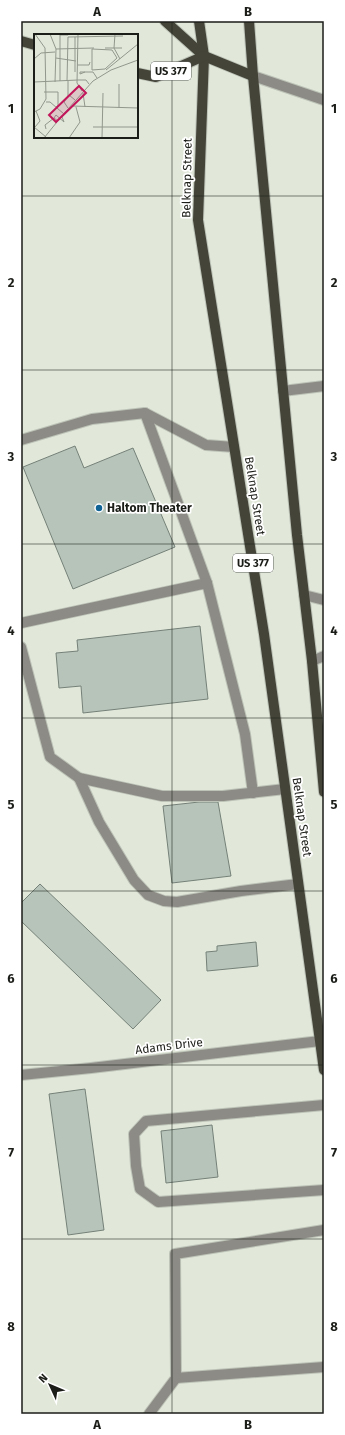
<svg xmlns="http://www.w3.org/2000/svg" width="345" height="1435" font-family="'Fira Sans',sans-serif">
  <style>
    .building { fill: #b7c4ba; stroke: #758178 }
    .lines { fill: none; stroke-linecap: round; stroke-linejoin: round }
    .lane-casing { stroke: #bdc3b7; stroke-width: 12 }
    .street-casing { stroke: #bdc3b7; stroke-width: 12 }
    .primary-casing { stroke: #bdc3b7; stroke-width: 12 }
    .lane { stroke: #8c8b85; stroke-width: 10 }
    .street { stroke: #8c8b85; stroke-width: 10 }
    .primary { stroke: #444439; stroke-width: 10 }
    .grid { fill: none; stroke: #1b1d18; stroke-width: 1; stroke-opacity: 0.55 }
    .poi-dot { fill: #0f6495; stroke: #fff; stroke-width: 1.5 }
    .labels { text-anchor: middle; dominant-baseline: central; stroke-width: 3.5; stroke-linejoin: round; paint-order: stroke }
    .shield { fill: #fff; stroke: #5f615d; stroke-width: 1 }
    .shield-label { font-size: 11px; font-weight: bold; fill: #1b1d18 }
    .street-label { font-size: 12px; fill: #1b1d18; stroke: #fff }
    .poi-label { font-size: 12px; font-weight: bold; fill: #1b1d18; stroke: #fff; text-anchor: start }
    .inset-road { fill: none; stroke: #92978c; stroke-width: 1 }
    .view { fill: #c2185b; fill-opacity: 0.15; stroke: #c2185b; stroke-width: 2 }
    .inset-edge { fill: none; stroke: #1b1d18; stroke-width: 2 }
    .neatline { fill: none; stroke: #1b1d18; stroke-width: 1.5 }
    .grid-label { font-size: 13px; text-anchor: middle; font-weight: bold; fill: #1b1d18 }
  </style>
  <rect width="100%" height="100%" fill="#e1e8da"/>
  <g class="building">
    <path d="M75,446L84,468L133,448L175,547L73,589L23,467Z"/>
    <path d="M200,626L208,699L83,713L81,686L59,688L56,653L78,651L77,640Z"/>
    <path d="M199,802H218L231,876L172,883L163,806Z"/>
    <path d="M40,884L161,1000L133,1029L21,921V903Z"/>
    <path d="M256,942L258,966L207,971L206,952L217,951V946Z"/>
    <path d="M85,1089L104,1230L68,1235L49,1094Z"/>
    <path d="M212,1125L218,1177L166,1183L161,1131Z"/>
  </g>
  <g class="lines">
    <defs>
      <g id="lane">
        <path d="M283,391L324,386"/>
        <path d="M145,413L207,583"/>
        <path d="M21,440L92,419L145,413L206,445L234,447"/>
        <path d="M21,623L207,583L245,734L253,793"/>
        <path d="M21,647L50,757L79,778L162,796H223L285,789"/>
        <path d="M79,778L99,822L134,880L148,895L164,901L177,902L241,891L298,884"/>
        <path d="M324,1105L146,1121L134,1134L136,1166L140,1189L158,1202L324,1190"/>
        <path d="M324,1230L175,1254L176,1378L324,1367"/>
        <path d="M149,1414L176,1378"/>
      </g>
      <g id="street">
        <path d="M253,76L324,100"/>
        <path d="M304,595L324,600"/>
        <path d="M312,661L324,656"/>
        <path d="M21,1075L91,1068L320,1041"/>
      </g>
      <g id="primary">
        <path d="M165,21L204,56L253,76"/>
        <path d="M199,21L204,56L198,220L264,634L324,1070"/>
        <path d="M249,21L253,76L297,535L312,661L324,792"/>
        <path d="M21,41L35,45"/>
        <path d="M137,73L156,77L204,56"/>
      </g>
    </defs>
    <use href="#lane" class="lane-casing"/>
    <use href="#street" class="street-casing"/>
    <use href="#primary" class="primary-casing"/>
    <use href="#lane" class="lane"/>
    <use href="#street" class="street"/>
    <use href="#primary" class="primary"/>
  </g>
  <path class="grid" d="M172,21V1414M21,196H324M21,370H324M21,544H324M21,718H324M21,891H324M21,1065H324M21,1239H324"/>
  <circle class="poi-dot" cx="99" cy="508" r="4"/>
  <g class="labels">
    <g class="shield">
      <rect x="151" y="62" width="40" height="18" rx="3"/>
      <rect x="233" y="554" width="40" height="18" rx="3"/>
    </g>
    <g class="shield-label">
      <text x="171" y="71">US 377</text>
      <text x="253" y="563">US 377</text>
    </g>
    <g class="street-label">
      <text transform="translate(187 178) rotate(-89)">Belknap Street</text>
      <text transform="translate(255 496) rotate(81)">Belknap Street</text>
      <text transform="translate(302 817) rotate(82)">Belknap Street</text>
      <text transform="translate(169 1046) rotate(-7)">Adams Drive</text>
    </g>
    <g class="poi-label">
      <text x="107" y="508">Haltom Theater</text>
    </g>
  </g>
  <g transform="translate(34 34)">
    <rect width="104" height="104" fill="#e1e8da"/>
    <path class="inset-road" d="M16,0L22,15L21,48M44,0L43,49L48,57M81,0L80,14L86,25M71,14H88M22,15L60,14M58,15L78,16L83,24L71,35L58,36ZM22,24L42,27M0,25L7,19L21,18M43,31H55L56,28M72,36L104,10M41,38V3M51,38L46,40V38H59L63,44M26,47V1H34M33,47L34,3L89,2M0,48L44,46H52L55,50M10,58H24V72L22,73M49,59L51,73M34,63V47M12,68H16L30,80M38,72L104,74M34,74L30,68L35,61L41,66M85,74V50M0,78L6,75L12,65L11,14L1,0M26,84L59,47L77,36L104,26M24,87L20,84L22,81L30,88L28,83M0,93L12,103M1,93L6,87L2,77M59,93H104M12,95L11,91L20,84M10,104L27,83M35,104L46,88L42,73M68,104L69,59"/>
    <path class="view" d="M45,52L52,59L22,88L15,81Z"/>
    <rect width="104" height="104" class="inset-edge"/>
  </g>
  <rect width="345" height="1435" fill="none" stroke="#ffffff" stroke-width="44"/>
  <g transform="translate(50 1385) rotate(314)" stroke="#ffffff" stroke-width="3" paint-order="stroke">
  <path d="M0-3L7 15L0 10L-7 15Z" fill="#1b1d18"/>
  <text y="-6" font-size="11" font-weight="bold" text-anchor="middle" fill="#1b1d18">N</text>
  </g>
  <rect x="22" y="22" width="301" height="1391" class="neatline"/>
  <g class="grid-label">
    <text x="97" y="16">A</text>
    <text x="248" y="16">B</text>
    <text x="11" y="113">1</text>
    <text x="334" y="113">1</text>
    <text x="11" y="287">2</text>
    <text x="334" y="287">2</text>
    <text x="11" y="461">3</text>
    <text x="334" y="461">3</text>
    <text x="11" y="635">4</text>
    <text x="334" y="635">4</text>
    <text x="11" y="809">5</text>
    <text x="334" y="809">5</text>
    <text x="11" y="983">6</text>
    <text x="334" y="983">6</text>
    <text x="11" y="1157">7</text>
    <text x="334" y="1157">7</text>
    <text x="11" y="1331">8</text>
    <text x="334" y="1331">8</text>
    <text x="97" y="1429">A</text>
    <text x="248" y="1429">B</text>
  </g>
</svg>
